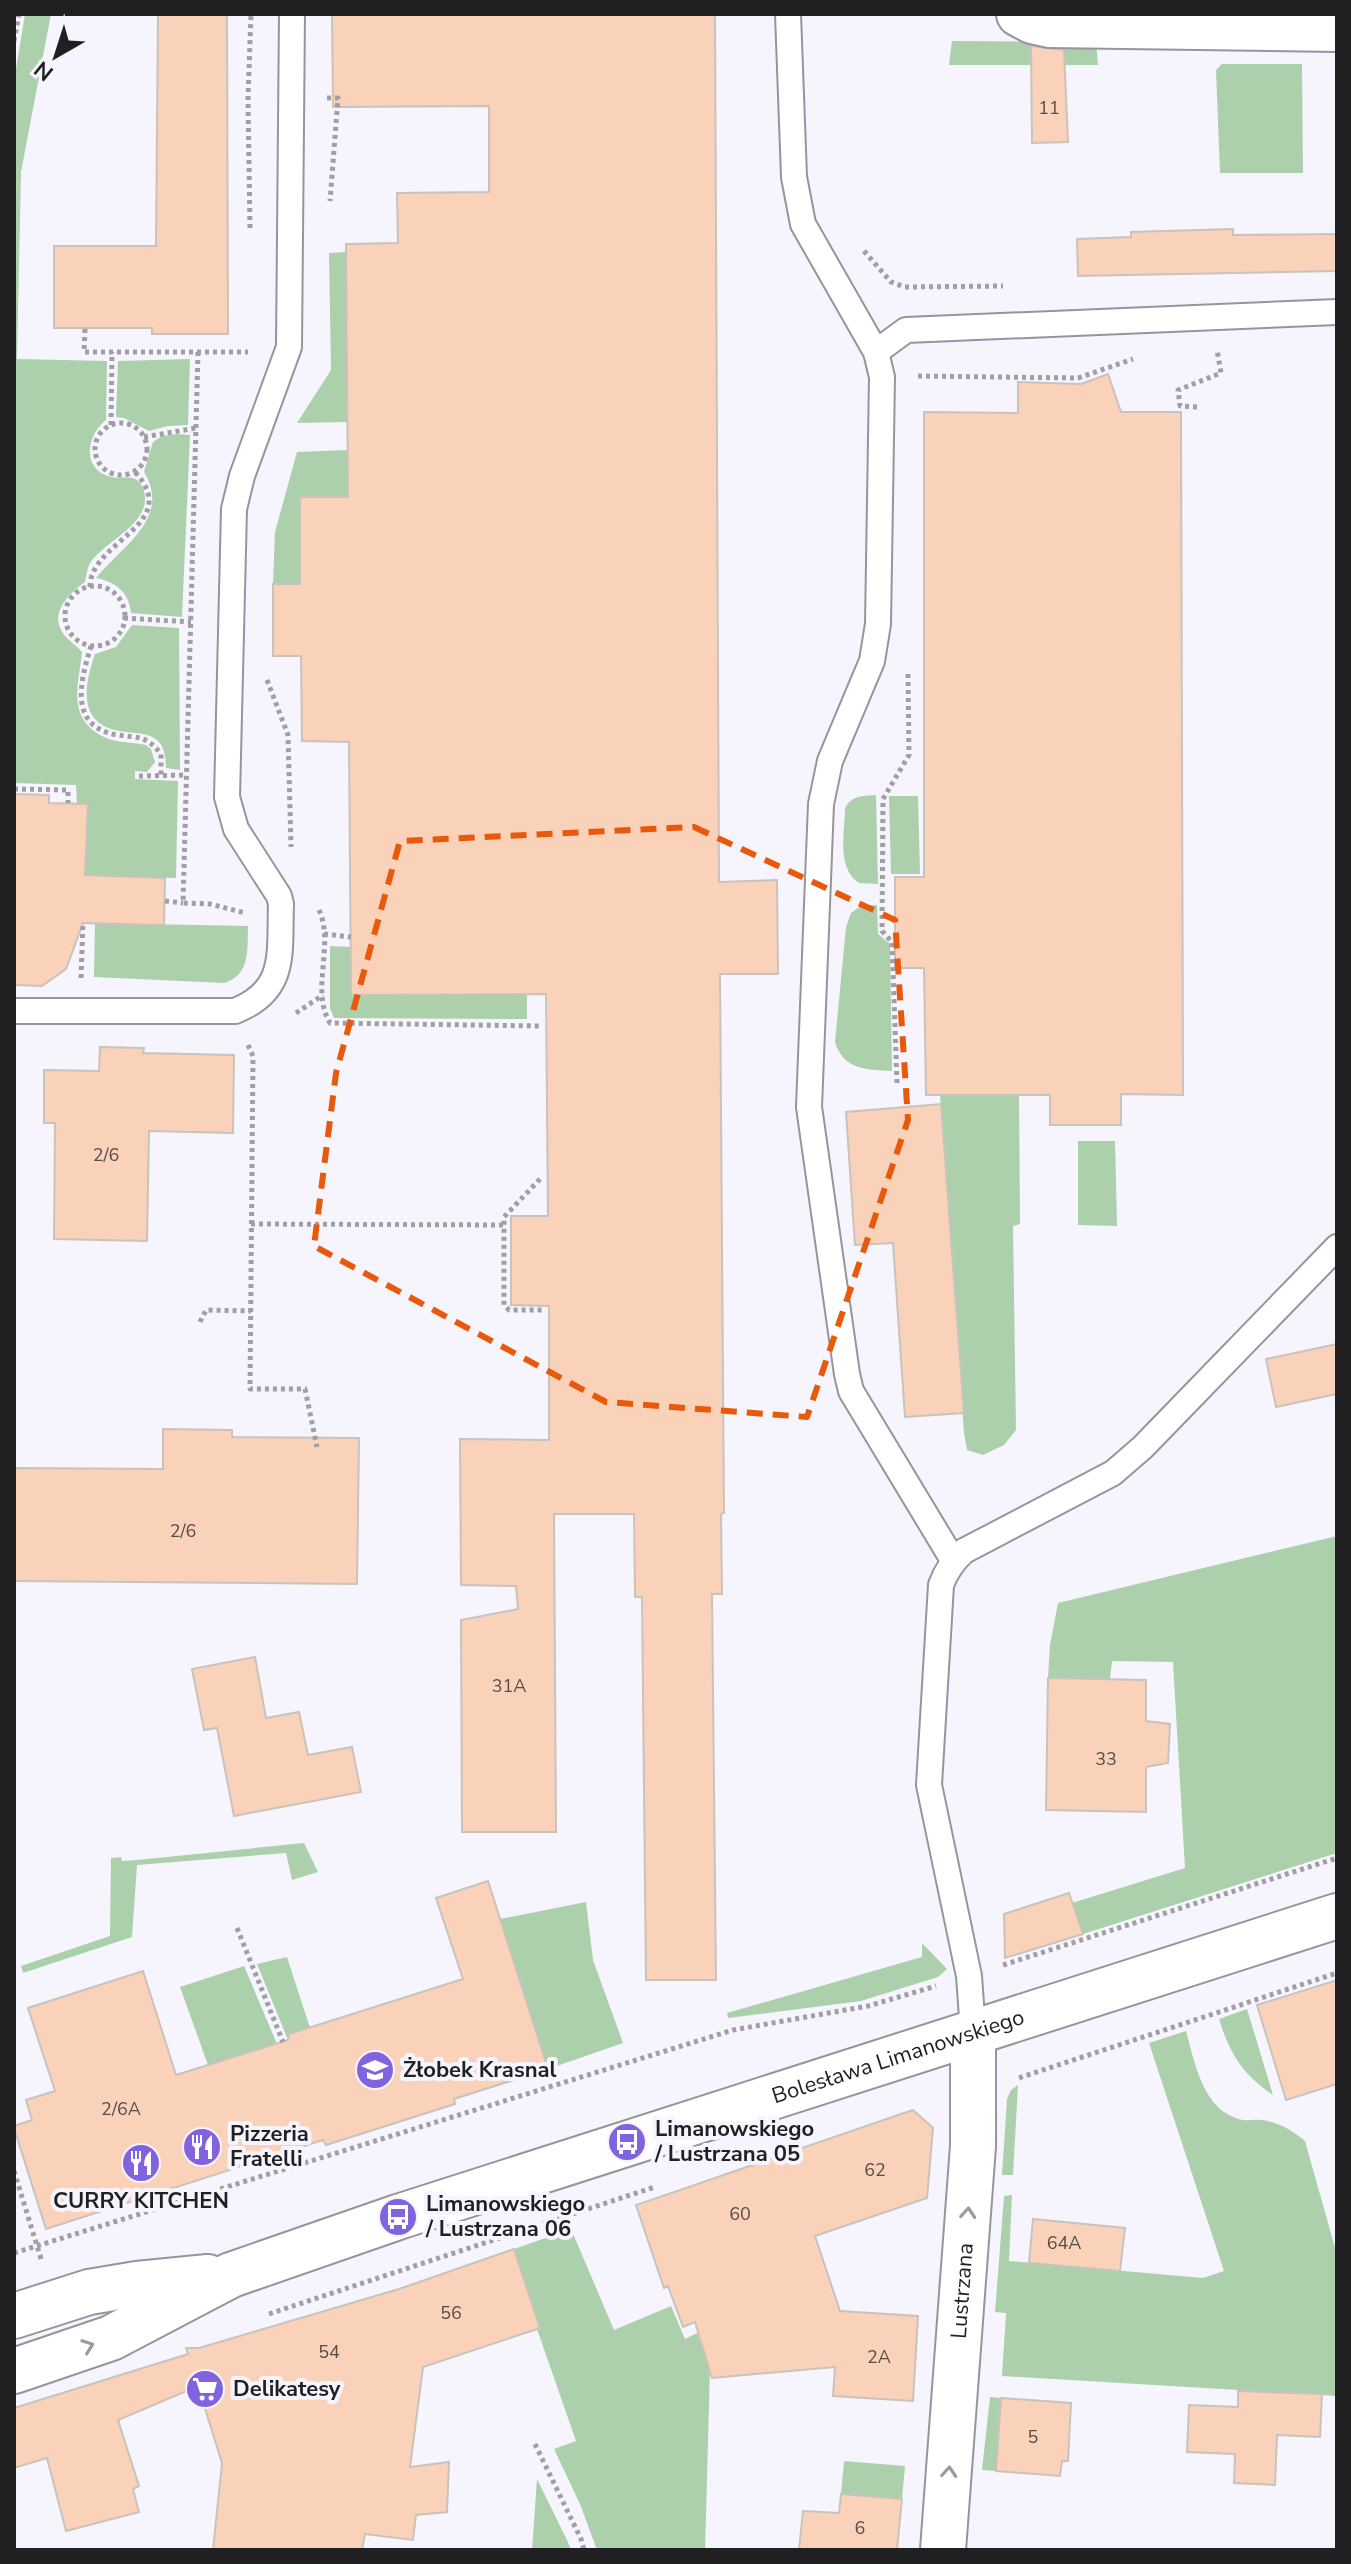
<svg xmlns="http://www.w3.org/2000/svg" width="1351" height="2564" font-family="'Nunito Sans',sans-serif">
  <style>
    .green { fill: #acd0ac }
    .building { fill: #fad2ba; stroke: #c9c2bd; stroke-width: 2 }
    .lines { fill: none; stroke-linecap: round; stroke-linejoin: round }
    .service-casing { stroke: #96959c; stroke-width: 28 }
    .minor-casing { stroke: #96959c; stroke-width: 48 }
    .tertiary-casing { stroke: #96959c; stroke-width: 48 }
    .path { stroke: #a19fa5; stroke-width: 5; stroke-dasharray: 4 4; stroke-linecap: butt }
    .service { stroke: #fff; stroke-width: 24 }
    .minor { stroke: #fff; stroke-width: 44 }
    .tertiary { stroke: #fff; stroke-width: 44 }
    .oneway { stroke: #9b9a9c }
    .marked { fill: none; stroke: #e8590c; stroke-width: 6; stroke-dasharray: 16 10; stroke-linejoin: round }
    .labels { text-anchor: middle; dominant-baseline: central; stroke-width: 8; stroke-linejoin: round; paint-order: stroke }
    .number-label { font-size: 18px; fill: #564c48 }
    .street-label { font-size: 22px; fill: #201f22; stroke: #f6f4fc }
    .poi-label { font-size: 22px; font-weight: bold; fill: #201f22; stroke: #f6f4fc; text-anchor: start }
  </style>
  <rect width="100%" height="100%" fill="#f6f4fc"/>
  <g class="green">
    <path d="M25,14H51L21,172L17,359L107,361L106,420C86,436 81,469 111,477C118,479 129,476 135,479C138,480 142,485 143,488C156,524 103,540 89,565C87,570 86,577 85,582C67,595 46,616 67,638C72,643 77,646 82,652C79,684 66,717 102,736C115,743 132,742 146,745L151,749L155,762L147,772L135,771V779L178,781L176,878L85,875L88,804H77L76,785L14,783V81Z"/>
    <path d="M952,41L1096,42L1098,65H949Z"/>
    <path d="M1222,64H1302L1303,173H1220L1216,70Z"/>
    <path d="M346,252L348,422L297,423L331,370L329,253Z"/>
    <path d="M190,359L188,425L168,426L149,431L124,418L116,417L118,361Z"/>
    <path d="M177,434L190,435L182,617L131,613C129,592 116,582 96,578C122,546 172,518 144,472L153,442L162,436Z"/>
    <path d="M348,450V497H300V584H273L275,532L297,452Z"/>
    <path d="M132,625L179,628L180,770L166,768C166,731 146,735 119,731C76,723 85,683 95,654L116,647Z"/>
    <path d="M876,795L878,884L859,883C836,868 845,832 845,808C852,795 863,796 876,795Z"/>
    <path d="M889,796H918L920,874H891Z"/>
    <path d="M862,905H877L878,934L890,944L892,1071C868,1070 843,1070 835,1042L846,927L851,913Z"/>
    <path d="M95,923L248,926C247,949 251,975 224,983L94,977Z"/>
    <path d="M330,946L351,947V995L527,994V1019L334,1018L330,1008Z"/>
    <path d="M940,1095H1019L1020,1224L1013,1226L1016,1430L1004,1445L983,1455L967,1450L964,1433Z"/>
    <path d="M1115,1141L1117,1226L1078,1225V1141Z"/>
    <path d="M1337,1536V1853L1083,1934L1072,1903L1185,1868L1173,1662L1112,1661L1110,1679L1048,1678L1050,1645L1058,1603Z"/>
    <path d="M304,1843L318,1872L292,1880L286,1853L137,1865L132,1937L23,1973L21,1966L110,1936L111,1858L121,1857L122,1861L137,1860Z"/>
    <path d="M586,1902L593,1960L623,2043L548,2069L500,1919Z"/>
    <path d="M922,1943L947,1969L938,1977L861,2001L728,2018L727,2013L922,1957Z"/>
    <path d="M287,1957L310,2028L288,2040L257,1964Z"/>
    <path d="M244,1966L277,2044L208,2065L180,1987Z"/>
    <path d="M1247,2009L1273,2095C1242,2074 1230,2054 1219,2019Z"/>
    <path d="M1186,2031C1195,2063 1203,2112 1243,2120C1248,2121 1255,2119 1261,2120C1279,2122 1291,2130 1305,2141L1337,2255V2396L1002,2376L1006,2313L995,2312L1004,2196L1012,2195L1009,2261L1203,2278L1224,2271L1149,2043Z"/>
    <path d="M1018,2085L1013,2175H1002L1007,2099L1011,2090Z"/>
    <path d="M571,2229L614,2330L671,2306L685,2339L697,2333L710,2369L705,2550H597L580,2504L554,2449L576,2441L537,2329L540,2327L514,2249Z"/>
    <path d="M990,2397L1001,2398L996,2471L982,2470Z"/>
    <path d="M844,2461L905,2466L902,2499L841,2494Z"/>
    <path d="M537,2479L567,2540L571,2550H532Z"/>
  </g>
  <g class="building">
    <path d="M158,14H227L228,334H152V328H54V246H156Z"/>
    <path d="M332,14H715L719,882L777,880L778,974H720L724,1513L721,1514L722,1594H712L716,1980H646L642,1597H635L634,1514H554L556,1832H462L461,1620L518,1609L516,1586L461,1585L460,1439L549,1440V1306L511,1305V1216H548L546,994L351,995L349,742L302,741L301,656H273V584H300V497H348L346,244L398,243L397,193L489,192V106L333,107Z"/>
    <path d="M1031,46L1064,50L1068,142L1032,143Z"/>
    <path d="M1233,229V235L1337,234V271L1078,276L1077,239L1131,237V232Z"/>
    <path d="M1108,374L1121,412H1181L1183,1095L1121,1094V1125H1050V1095H926L924,968H895V877H924V412L1018,413V382L1081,384Z"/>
    <path d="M14,794L49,795V803L88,804L85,875L165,878L164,925L83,923L66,969L42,986L14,985Z"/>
    <path d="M100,1047L144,1048L143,1053L234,1055L233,1133L149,1131L147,1241L54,1239L55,1123H44V1070L99,1071Z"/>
    <path d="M941,1104L964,1413L905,1417L893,1243L855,1245L846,1112Z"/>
    <path d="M1337,1344V1394L1276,1407L1266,1359Z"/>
    <path d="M163,1429L232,1430V1437L359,1438L357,1584L14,1581V1468L163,1469Z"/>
    <path d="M255,1657L266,1718L299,1712L308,1755L352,1747L361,1792L234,1816L217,1728L204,1730L192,1669Z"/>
    <path d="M1048,1678L1146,1680V1721L1170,1724L1168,1763L1146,1767V1812L1046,1810Z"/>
    <path d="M488,1881L548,2069L454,2099L455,2104L326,2145L323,2140L46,2229L14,2128V2126L32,2120L26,2100L55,2091L28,2008L143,1971L176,2075L288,2040L289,2034L463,1979L436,1898Z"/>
    <path d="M1069,1893L1083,1934L1005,1958L1004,1914Z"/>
    <path d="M1337,1980V2084L1286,2100L1257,2005Z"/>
    <path d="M913,2110L933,2128L927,2198L815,2236L840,2311L918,2316L913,2401L833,2396L835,2367L712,2378L695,2322L683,2327L668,2286L664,2288L636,2205Z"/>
    <path d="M1033,2219L1125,2228L1120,2271L1029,2263Z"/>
    <path d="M514,2249L540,2328L423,2367L410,2467L449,2462L447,2512L416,2515L413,2540L365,2534L362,2550H213L222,2463L198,2386L118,2420L139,2486L133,2489L139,2512L66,2531L47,2458L14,2468V2408L188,2354L186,2348H199L399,2289Z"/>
    <path d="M1238,2391L1322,2394L1320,2437L1277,2435L1275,2485L1234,2483L1235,2454L1187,2452L1189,2405L1238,2407Z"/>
    <path d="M1001,2398L1071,2403L1068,2461H1062L1060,2476L996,2471Z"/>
    <path d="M841,2494L902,2499L897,2550H799L803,2511L839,2513Z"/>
  </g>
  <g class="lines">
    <defs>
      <g id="service">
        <path d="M788,14L794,177L803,224L876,352L882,377L878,624L872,661L830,761L821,804L809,1107L847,1374L851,1391L953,1560"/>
        <path d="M876,352L906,330L1337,312"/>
        <path d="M14,1011H235C288,990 279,952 281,904L279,896L236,829L227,797L234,509L242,476L289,347L292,14"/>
        <path d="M973,2031L969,1976L929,1785L941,1585C946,1571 953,1561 964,1551L1113,1473L1143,1447L1337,1247"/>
      </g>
      <g id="minor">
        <path d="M1019,14L1032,21L1050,25L1337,29"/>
        <path id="s1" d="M943,2550L973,2146V2031"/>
      </g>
      <g id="tertiary">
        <path d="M14,2316L89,2292L137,2284L208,2277"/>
        <path id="s2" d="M14,2371L111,2338L231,2275L398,2217L1337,1916"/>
      </g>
    </defs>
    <use href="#service" class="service-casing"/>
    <use href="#minor" class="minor-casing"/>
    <use href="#tertiary" class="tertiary-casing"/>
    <g class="path">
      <path d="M14,41L19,14"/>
      <path d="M327,98H338L330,201"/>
      <path d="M250,228L248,99L251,14"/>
      <path d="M864,251L891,282L905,287L1003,286"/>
      <path d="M85,329L84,352H248"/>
      <path d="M198,352L183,903L210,904L245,913"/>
      <path d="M918,376L1078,378L1133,359"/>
      <path d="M1197,407L1180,406L1178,390L1221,373L1217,350"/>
      <circle cx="121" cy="449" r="26"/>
      <path d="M111,425L112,352"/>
      <path d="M144,437L196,428"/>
      <circle cx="95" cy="616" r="30"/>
      <path d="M90,587C90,540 185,525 134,471"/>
      <path d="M124,618L191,622"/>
      <path d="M91,646C81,680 67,726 117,735C139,738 146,735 161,754V776"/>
      <path d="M267,680L288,735L291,847"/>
      <path d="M139,776L186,775"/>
      <path d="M14,789L68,790V803"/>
      <path d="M165,901L183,903"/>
      <path d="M319,910C335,945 310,990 330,1023L541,1026"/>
      <path d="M324,934L351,937"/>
      <path d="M81,978L83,923"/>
      <path d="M296,1013L323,995"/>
      <path d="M248,1045L253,1056L250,1389H305L317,1447"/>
      <path d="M897,1083L892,942L882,931L883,799L909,755L908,672"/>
      <path d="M540,1179L504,1217V1305L509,1310H545"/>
      <path d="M251,1224L504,1225"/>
      <path d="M200,1322L206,1310L251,1311"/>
      <path d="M237,1928L283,2042"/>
      <path d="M1003,1965L1337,1858"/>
      <path d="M1019,2078L1337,1973"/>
      <path d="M14,2171L42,2262"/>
      <path d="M14,2253L733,2030L868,2006L936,1986"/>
      <path d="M269,2314L655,2187"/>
      <path d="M535,2444L581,2539L584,2550"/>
    </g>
    <use href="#service" class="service"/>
    <use href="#minor" class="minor"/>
    <use href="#tertiary" class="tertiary"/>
  </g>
  <defs><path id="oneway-chevron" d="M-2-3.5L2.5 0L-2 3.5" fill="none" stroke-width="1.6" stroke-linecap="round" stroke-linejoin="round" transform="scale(2)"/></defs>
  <g class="oneway">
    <use href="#oneway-chevron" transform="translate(968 2213) rotate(-86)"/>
    <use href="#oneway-chevron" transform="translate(88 2346) rotate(-20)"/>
    <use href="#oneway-chevron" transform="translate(949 2472) rotate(-86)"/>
  </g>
  <path class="marked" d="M694,827L895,920L908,1120L807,1417L606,1402L314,1246L336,1073L400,841Z"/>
  <defs>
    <symbol id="school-disc" viewBox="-11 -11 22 22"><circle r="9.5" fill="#8163de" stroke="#f6f4fc"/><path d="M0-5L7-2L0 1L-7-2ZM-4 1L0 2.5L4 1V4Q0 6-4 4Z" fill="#fff"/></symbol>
    <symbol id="bus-disc" viewBox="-11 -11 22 22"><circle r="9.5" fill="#8163de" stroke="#f6f4fc"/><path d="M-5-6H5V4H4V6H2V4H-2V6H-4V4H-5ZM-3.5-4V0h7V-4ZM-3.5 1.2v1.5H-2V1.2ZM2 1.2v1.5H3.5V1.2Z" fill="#fff"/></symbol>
    <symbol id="restaurant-disc" viewBox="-11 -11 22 22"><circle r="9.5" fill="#8163de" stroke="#f6f4fc"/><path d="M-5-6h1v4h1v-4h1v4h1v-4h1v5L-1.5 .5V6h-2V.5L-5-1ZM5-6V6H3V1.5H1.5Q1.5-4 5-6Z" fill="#fff"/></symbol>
    <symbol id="supermarket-disc" viewBox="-11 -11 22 22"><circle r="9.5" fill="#8163de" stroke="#f6f4fc"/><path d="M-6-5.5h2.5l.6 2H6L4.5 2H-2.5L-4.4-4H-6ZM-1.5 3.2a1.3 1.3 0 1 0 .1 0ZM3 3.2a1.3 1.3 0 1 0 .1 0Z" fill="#fff"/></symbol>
  </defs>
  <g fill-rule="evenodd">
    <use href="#school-disc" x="353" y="2048" width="44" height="44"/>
    <use href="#bus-disc" x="605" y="2120" width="44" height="44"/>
    <use href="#restaurant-disc" x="180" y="2125" width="44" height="44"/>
    <use href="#restaurant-disc" x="119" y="2141" width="44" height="44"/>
    <use href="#bus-disc" x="376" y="2195" width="44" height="44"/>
    <use href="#supermarket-disc" x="183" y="2367" width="44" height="44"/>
  </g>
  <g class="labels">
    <g class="number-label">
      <text x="1049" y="108">11</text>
      <text x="106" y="1155">2/6</text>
      <text x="183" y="1531">2/6</text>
      <text x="509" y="1686">31A</text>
      <text x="1106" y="1759">33</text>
      <text x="121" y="2109">2/6A</text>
      <text x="875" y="2170">62</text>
      <text x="740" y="2214">60</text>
      <text x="1064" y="2243">64A</text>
      <text x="451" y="2313">56</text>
      <text x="329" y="2352">54</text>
      <text x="879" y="2357">2A</text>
      <text x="1033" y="2437">5</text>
      <text x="860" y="2528">6</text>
    </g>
    <g class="street-label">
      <text stroke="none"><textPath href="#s2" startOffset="940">Bolesława Limanowskiego</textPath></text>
      <text stroke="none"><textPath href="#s1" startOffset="260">Lustrzana</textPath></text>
    </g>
    <g class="poi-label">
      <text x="403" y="2070">Żłobek Krasnal</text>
      <text x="655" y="2129">Limanowskiego<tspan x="655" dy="25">/ Lustrzana 05</tspan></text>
      <text x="230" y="2134">Pizzeria<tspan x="230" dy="25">Fratelli</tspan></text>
      <text x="141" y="2201" text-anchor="middle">CURRY KITCHEN</text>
      <text x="426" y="2204">Limanowskiego<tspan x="426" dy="25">/ Lustrzana 06</tspan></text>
      <text x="233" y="2389">Delikatesy</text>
    </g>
  </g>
  <rect width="1351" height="2564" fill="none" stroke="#201f22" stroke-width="32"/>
  <g transform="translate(56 56) rotate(219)" stroke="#f6f4fc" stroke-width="6" paint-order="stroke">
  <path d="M0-6L14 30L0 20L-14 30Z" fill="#201f22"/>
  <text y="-12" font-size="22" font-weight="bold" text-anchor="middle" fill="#201f22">N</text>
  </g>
</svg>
